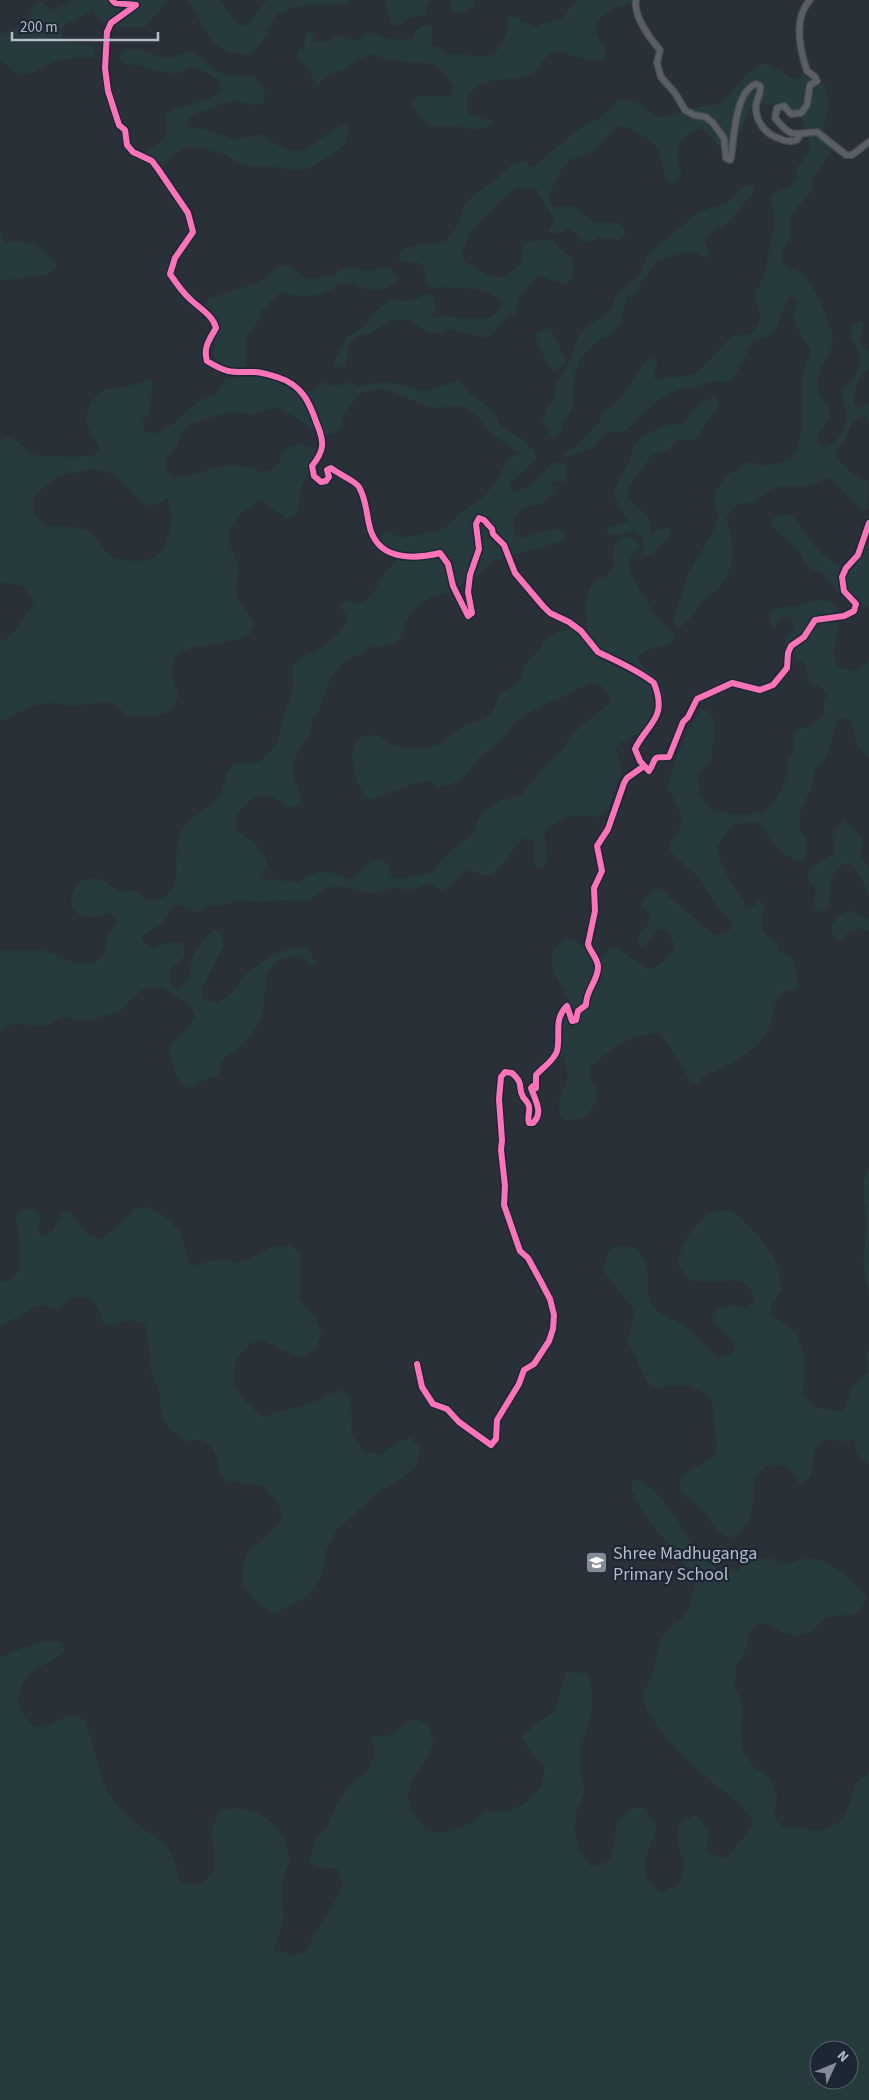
<svg xmlns="http://www.w3.org/2000/svg" width="869" height="2100" font-family="'Source Sans 3',sans-serif">
  <style>
    .green { fill: #273a3e; fill-rule: evenodd }
    .lines { fill: none; stroke-linecap: round; stroke-linejoin: round }
    .minor-casing { stroke: #484c53; stroke-width: 8 }
    .minor { stroke: #5a5e66; stroke-width: 5.5 }
    .cycleway-casing { stroke: #1d2633; stroke-width: 9 }
    .cycleway { stroke: #fb73b8; stroke-width: 6 }
    .labels { text-anchor: middle; dominant-baseline: central; stroke-width: 4.5; stroke-linejoin: round; paint-order: stroke }
    .poi-label { font-size: 18px; fill: #b4bcc9; stroke: #1d2633; text-anchor: start }
  </style>
  <rect width="100%" height="100%" fill="#2a3038"/>
  <g class="green">
    <path d="M72,0H168L145,27H106L92,9L61,28L63,41L94,46L95,58L61,59L27,75L15,72L0,60V31L5,34L27,24L33,7L41,1L53,11Z"/>
    <path d="M187,0H219L238,25H247L267,0H350L345,6L337,4L309,5L306,4L294,8L290,7L285,13H280L278,10L266,35L252,55L230,53L215,44Z"/>
    <path d="M384,0H429L425,9V16L409,18L397,27L393,26Z"/>
    <path d="M452,0H475L474,6L464,13H457L450,8Z"/>
    <path d="M577,0H636C624,6 591,12 596,32C598,39 604,46 606,53L604,60C595,61 582,59 573,56C568,55 565,50 559,51C545,51 542,68 530,74C509,84 485,73 470,94C465,102 465,107 470,115L492,121L491,125C476,133 468,128 453,126C448,125 442,127 437,126C424,124 417,115 411,104L417,96C429,94 439,99 452,95L454,86C433,53 422,66 390,60C382,59 376,55 368,54L344,69L327,75L317,86L306,66L297,58L298,51L304,46L305,34L309,32L312,34L315,42H326L336,36L356,41C373,27 371,33 388,38C394,40 402,39 409,39H412C415,29 419,26 429,25L432,28V47L440,46L444,53L448,55L460,53L471,56L492,55C502,48 509,29 508,17L511,16L537,27L545,23L564,19L568,10Z"/>
    <path d="M126,49H137L166,59L191,51C204,58 212,71 227,75C237,78 246,76 255,77L266,94L263,104L253,105L233,100L189,116L187,126L216,132L236,140L260,134C270,138 277,147 288,150C310,155 325,129 345,125L349,128L344,145L322,161L303,171L267,166L251,167L236,161L224,154L192,146L184,148L176,152L167,163L158,167L144,156C151,146 160,147 167,134L166,115L172,110L212,98L218,94L222,85L218,80L194,66L176,74L123,63L118,55Z"/>
    <path d="M766,63L791,78L794,79L804,75L810,79L806,102L796,111L790,108L786,103C776,102 770,107 757,104C738,115 749,145 720,148L710,135L701,129C674,138 675,148 681,173L677,181L669,183C661,172 663,162 659,150C656,141 628,126 620,125L607,135L597,149L571,160L561,170L548,196L552,204L558,207L572,205L592,221L620,223L626,231L624,236L618,240L600,237L588,243L581,241L576,232L568,228L563,230L557,236L548,231L554,222C552,209 541,202 537,189L521,187L514,190L501,200L470,232L462,252L465,262L486,275L496,278L506,276L521,264L523,257L522,249L526,242L552,239L560,249L573,259C572,264 574,270 573,275C570,292 548,279 539,275C528,287 512,299 517,316L508,315C480,354 484,332 447,329C429,343 419,320 401,319C388,319 383,326 373,332C368,335 360,334 355,338C346,344 349,358 344,367L338,368L333,363L348,336L361,329L377,310L390,300C407,302 411,303 426,293L432,294L436,305L432,318C452,311 496,333 502,301C485,285 462,290 441,287L437,288L428,286L424,267L417,262L408,263L400,260L398,255C410,237 436,251 450,236C459,227 460,212 467,202C476,191 490,185 500,176C506,171 510,164 518,162C524,160 527,162 531,167L536,164L583,126L600,118L620,99L640,104L657,118C670,116 680,110 691,108C701,106 713,108 722,101C740,89 742,69 766,63Z"/>
    <path d="M820,84H825C826,90 828,97 828,104C826,125 818,124 836,143L813,179L811,191L790,216C790,222 792,229 790,235C789,244 780,250 782,260C785,270 797,269 804,275C812,281 834,330 833,341C832,357 814,369 818,388C820,400 831,406 830,419C823,427 816,432 818,444L823,448C838,446 847,426 846,412C846,404 840,397 844,390C848,379 859,376 860,364C862,354 854,344 850,335L854,325L862,321L864,325C861,336 856,345 869,351V368C858,374 853,393 854,404L858,408L865,404L869,405V422L864,416C851,417 850,429 845,439C841,446 836,448 835,456C837,459 852,473 854,474C859,478 864,478 869,482L867,510C851,507 842,486 829,477L810,486L777,487L766,492L754,503C739,502 734,505 726,518C733,539 737,567 721,585C715,592 707,597 701,603C692,612 690,623 678,628L673,622L687,577L716,526L718,518L714,502L717,490L729,474L749,461L765,467L792,457C806,433 801,410 801,384C801,371 809,362 811,350L803,339L792,314L796,309L797,302L793,297L789,296L775,331C769,337 763,339 755,338C745,353 741,370 729,382L713,381L690,388L685,387L668,394L651,406L628,429L620,432L605,433L591,449L567,457L563,454L566,451L578,445L599,422L603,413L618,401L647,359L653,358L657,363L654,377L656,380L696,374L731,337L752,333C768,314 753,309 756,293C758,286 763,280 765,272C768,265 767,257 769,250C774,229 779,218 770,197L773,193C792,187 795,187 798,166C816,152 810,135 801,117C812,108 808,93 820,84Z"/>
    <path d="M753,184L754,192C736,211 736,223 708,233L704,242L709,251V256L706,258L699,253L686,252L657,261L640,284V290L637,294L627,297L620,322L615,331L607,337L597,341L582,356L574,376L573,406L564,422L561,432L553,438L550,434L549,427L542,423L546,410L554,401L557,380L564,374L579,335L585,327L608,315L617,295L640,274L647,255L699,212L728,202L742,187Z"/>
    <path d="M0,231L5,243C28,239 44,245 57,265L49,274L0,281Z"/>
    <path d="M285,265L290,267L306,279L330,276L347,268L369,270L385,267L391,269L397,279C390,289 374,293 362,288C356,286 353,283 347,283C338,283 330,291 321,294C312,297 292,297 283,292L277,295L262,310L259,320L246,338V368C231,372 220,366 213,353L218,327L204,305L208,299L261,282L279,266Z"/>
    <path d="M550,327L567,364L551,371L534,335Z"/>
    <path d="M259,376C271,379 300,393 310,391C316,390 317,384 323,382L333,387L350,382L359,386L385,381L418,390L436,389L455,381L460,382L471,395L492,409L499,424L507,431L524,440L528,447H532L537,458L535,461L511,482V489L514,492L533,485L554,461L566,464L568,474L566,481H552L554,491L543,503L523,509L514,517C513,524 513,531 517,537L521,538L553,529L563,531L565,536L562,541L492,561L478,576L447,593L433,596L422,603L413,611L406,622L400,638L394,644L371,647L341,665L331,678L318,712L312,719C314,736 296,748 293,766C291,779 302,791 300,805L291,807C278,800 266,790 252,799C240,808 228,822 242,835C246,838 251,840 255,843C261,850 264,856 267,864L262,874L266,880L279,879L287,882H297L317,872H330L352,879C364,867 388,845 391,876C402,882 417,875 429,873L434,874C439,858 459,845 473,835L477,821L482,812L500,801L520,796L540,772L563,750L571,735L611,702C608,689 603,685 590,682L568,695L530,711L513,724L506,737L481,755L466,775L449,786L438,787L429,781L418,782L368,800C357,787 341,747 364,736C375,730 390,746 402,748C414,750 433,749 443,742C450,737 456,730 464,726C470,722 480,723 485,719C494,713 496,701 501,692L520,683L526,663L541,649L544,641L561,630L586,632C588,624 587,619 586,611C584,597 590,588 598,577L603,578C622,567 608,555 615,543C621,533 636,537 640,547C637,551 632,554 630,559C625,573 650,604 656,617C663,625 672,627 676,638C667,649 650,644 637,657C640,669 655,672 660,682C668,701 659,719 644,730C633,738 624,738 615,749L622,770L608,810L599,817L570,816L552,824L544,832L547,861L543,868L535,866C532,862 535,850 534,842L524,838C506,851 497,891 469,868L443,892L430,883C425,885 419,888 414,889C400,890 387,885 374,894C349,888 330,878 309,901L279,900L263,902L240,900L221,906H210L197,913L177,905L171,908L162,924L141,936L143,942L153,949C164,944 172,938 184,944V957C172,968 163,970 173,987L179,988C189,981 189,975 191,964C193,951 205,937 215,929L221,932L224,945L202,988V998L218,1003L233,993L245,975L274,954L292,948L304,947L309,950L316,963L313,967C305,960 298,953 286,957C254,969 271,996 261,1017C257,1027 250,1038 241,1046C235,1051 228,1054 223,1060C219,1066 221,1070 216,1077L208,1078L191,1088L184,1086L176,1075L169,1051L172,1042L189,1027L195,1016L191,1006L177,996L162,988L149,987L141,991L118,1012L85,1021L61,1016C56,1019 51,1024 47,1025C29,1031 19,1014 0,1032V950C13,952 26,948 39,950C55,952 82,973 98,960C106,953 105,945 108,936C109,931 114,927 117,923L114,914C103,914 90,921 80,915C63,905 74,879 91,878C102,877 110,887 119,891C124,892 130,889 135,891C139,893 143,898 147,901C192,897 168,860 181,832C189,816 208,811 219,796C226,786 223,772 233,766C241,761 250,766 259,761C264,758 270,753 273,748C280,739 282,723 285,713C286,706 291,699 292,692C294,684 293,676 292,669L297,660C315,653 341,637 348,619L340,604L351,600L357,604C373,599 376,588 384,575C388,567 396,564 399,556L381,543L382,535L389,531L397,537H407L437,531L446,527L459,514L484,497L497,480L506,462L519,453L490,433L477,416L467,408L459,406L437,408L425,406L388,390L378,389L360,393L345,411L342,416L344,427L331,435L319,432L281,409L276,408L254,414L227,412L191,424L183,431L175,450L168,457L166,463L167,471L172,478L192,475L221,466H242L263,472L273,469L280,462L281,452C297,440 302,444 320,450L302,486L296,515L287,519L261,500C244,510 222,524 231,547C233,553 239,561 238,569C238,579 234,589 238,599C243,609 251,615 254,625L250,634L240,639L212,645L191,647L174,657L172,677L179,696L168,713L148,717L128,716L112,702L71,706L50,703L30,707L0,722V642C17,634 23,618 34,603L23,586L0,582V441L8,437L17,441L33,455L75,457L95,455L100,449C96,440 90,433 87,424C84,412 92,396 103,391C110,387 119,388 127,386C134,384 142,382 150,379L153,384L149,414L142,422L145,431L155,434L174,423L197,402L217,394L226,378ZM88,469C120,469 124,488 146,505H157L167,498C174,516 172,524 166,542C165,547 162,552 158,555C148,564 117,562 107,553C100,546 96,536 86,531C71,525 60,525 44,526L34,513V496L57,477Z"/>
    <path d="M715,397L719,401C716,413 701,429 694,441L680,439L674,442L670,449L651,455C645,467 635,476 629,487C620,503 642,506 648,517C651,522 649,528 651,533L667,527L672,529L671,533C663,542 653,557 640,557L645,549L642,537L633,532L610,535L606,531L610,526L621,525L628,520L614,496L613,492L629,461L635,445L642,437L665,425L681,424L686,422L695,408L702,401Z"/>
    <path d="M791,514C807,536 822,563 850,570L862,556L869,533V606L858,607L850,605L823,574L808,567L800,553L770,524L775,517Z"/>
    <path d="M816,600C855,600 833,633 834,655C835,659 836,663 837,666C849,674 860,669 869,660V759L857,745L851,721L844,717L837,721C830,737 832,759 816,769L811,789L800,812L799,828L805,837L808,848L802,862C776,854 773,843 759,822L732,824L717,847L723,868L747,908L754,906L759,899L764,905C761,926 757,931 777,942L778,950L792,957L799,988L793,992L784,990C772,1001 774,1019 767,1032C753,1056 727,1064 704,1076L698,1083L691,1082L665,1039L659,1033C627,1034 614,1049 590,1067V1079L598,1092C592,1113 588,1118 567,1121L560,1116L559,1100L568,1077L564,1056L557,1055L560,1025L570,1003C564,987 543,965 555,949C558,945 562,941 567,940C578,939 584,946 589,954L602,956L612,947L620,950L648,970L662,963L674,951V943L666,929H659L643,947L636,943C639,932 649,927 651,916L642,906L644,898L659,888L713,934C723,935 728,934 733,925L713,900L700,879L670,851C671,838 673,840 679,829C687,816 674,799 667,788C675,759 685,734 701,709L709,711L714,720L712,760L697,773C698,804 710,814 740,814C750,814 761,814 770,807C776,803 787,777 788,769C789,765 788,761 788,757L793,751L794,733L797,730L813,725L825,713L823,702L828,694L823,688L808,681L805,663L794,659L791,650L785,644V640L794,629L790,617L781,618L774,628L771,627L769,618L772,610C786,605 803,607 816,600Z"/>
    <path d="M843,820L862,836L863,846L860,856L869,868V895C862,882 861,870 846,863C822,876 836,890 826,911L820,912L814,907L816,890L808,879L809,870L835,853L832,835Z"/>
    <path d="M846,911H852L869,919V932L859,928L849,932L840,940L834,937L831,927L837,917Z"/>
    <path d="M869,1169V1295L863,1262L867,1221L864,1201L863,1181Z"/>
    <path d="M146,1207L165,1217L180,1231L190,1266L221,1259L233,1262L246,1260L273,1247L289,1245L299,1252L301,1275L299,1299L315,1319L322,1333L315,1350L303,1357L283,1350L264,1340L249,1344L235,1362L234,1382L243,1399L262,1417L319,1400L331,1393L344,1390L351,1397L352,1435L362,1450L378,1455L409,1437L420,1447L416,1466L401,1479L379,1491L336,1531L326,1551L323,1572L307,1597L274,1613C262,1608 251,1599 245,1588C242,1581 242,1577 243,1569C245,1542 276,1537 283,1514L278,1504L263,1486L227,1481L219,1470L216,1456L210,1444L198,1439L192,1442L184,1440L171,1431L164,1419L160,1406V1395L149,1365L150,1352L145,1324L129,1320L113,1327L104,1324C99,1310 95,1293 75,1298C68,1299 63,1306 57,1309L44,1305L34,1307L0,1327V1282C33,1280 17,1235 16,1216L23,1209H33L41,1215L38,1232L42,1236L52,1232L62,1213L67,1212C76,1215 79,1224 85,1232C101,1251 125,1219 135,1208Z"/>
    <path d="M715,1211H730L738,1216L762,1240L775,1260L782,1289L771,1306L772,1316C779,1323 795,1327 798,1337C801,1344 805,1359 805,1367C804,1382 798,1394 814,1405C821,1410 836,1410 844,1412L852,1387L868,1372L866,1354L869,1348V1464C857,1457 855,1453 855,1440C850,1440 847,1441 843,1441C836,1441 829,1438 823,1441C806,1450 820,1479 799,1485C795,1468 781,1462 765,1466C747,1485 756,1488 752,1509C750,1521 741,1531 733,1538C713,1532 715,1524 703,1511C697,1504 688,1499 681,1492L680,1482L683,1474L714,1457L717,1444L711,1399L691,1386L675,1385L658,1388L647,1382L628,1341L634,1310L603,1270C605,1262 605,1256 611,1250C622,1239 640,1248 645,1260C652,1275 640,1295 658,1311C666,1319 679,1321 688,1329C700,1338 703,1348 719,1357L729,1355L735,1349L733,1341L712,1321L713,1313C726,1302 733,1305 748,1308L755,1299C747,1274 729,1282 709,1282C702,1282 695,1281 689,1280L678,1264C681,1240 695,1223 715,1211Z"/>
    <path d="M634,1479C661,1485 684,1532 699,1555C710,1566 722,1571 737,1571C746,1563 755,1557 768,1558C774,1559 780,1564 786,1564C793,1564 799,1559 805,1559C827,1555 852,1582 866,1596C860,1623 844,1611 826,1619C814,1624 813,1636 796,1636C786,1636 774,1626 764,1623L754,1626L748,1635L746,1649L736,1667L735,1687L743,1707L741,1727L742,1749L753,1766L769,1777L777,1796L774,1816L780,1826L823,1831L841,1821L850,1803L856,1783L869,1772V2100H0V1658C19,1650 43,1636 63,1643L64,1650C54,1663 33,1666 25,1680C22,1685 18,1694 18,1698C18,1709 28,1726 39,1727C58,1730 62,1706 85,1720L106,1790L118,1807L132,1821L166,1844L175,1863L180,1883L200,1885L215,1870L212,1831L219,1811L239,1808L260,1814L276,1826L286,1844L290,1861L282,1880L283,1922L274,1951H282L292,1956L305,1952L340,1892L342,1881L337,1868H323L310,1862L312,1850L317,1838L327,1827L337,1804L350,1786L368,1770L375,1752L371,1736L392,1735L407,1722L417,1719L427,1724L434,1743C416,1784 390,1787 427,1831C456,1834 463,1829 486,1811L507,1812L526,1803L541,1788L545,1767L531,1752L522,1737L537,1723L554,1712L566,1672L587,1673L593,1692L592,1713L580,1751V1771L585,1791L577,1809L574,1830L580,1850L591,1867L611,1861L618,1819L635,1808H645L656,1824L655,1834L645,1859L646,1879L661,1894L679,1884L685,1864L677,1844L678,1824L697,1815L709,1832L706,1852L726,1859L754,1824C745,1804 725,1793 708,1779C690,1763 643,1720 644,1695C645,1687 651,1678 653,1670C657,1656 657,1642 667,1631C671,1626 678,1623 682,1619C691,1609 694,1592 696,1580L644,1514L631,1488ZM819,2050H849V2080H819Z"/>
  </g>
  <g class="lines">
    <defs>
      <g id="minor">
        <path d="M112,0L115,3L136,5L111,23L107,32L105,68L108,91L119,125L125,130L127,145L133,152L152,161L158,169L188,213L193,232L175,258L170,274C176,283 182,292 190,299C199,308 213,315 216,328C209,340 203,348 207,361C228,374 232,372 254,372C262,372 270,375 277,377C302,385 309,401 317,424C325,443 324,451 312,466L314,476L321,482L326,481L329,477L327,470L331,468C338,474 356,481 359,487C366,499 366,511 369,524C376,560 411,560 440,553L448,564L453,586L468,616L472,613L468,592L470,575L479,549L476,524L479,518L484,520L492,529L493,534L504,545L515,573L543,606L550,613L569,622L581,631L598,652C616,661 638,670 654,683C668,719 648,722 635,749L640,761L649,771C658,757 650,757 669,757L683,722L688,717L697,699L732,683L760,690L773,685L787,668L788,653L791,646L804,637L815,620L844,616L854,611L856,604L844,591L842,577L846,568L858,555L869,523"/>
        <path d="M636,0C633,15 650,39 660,50L657,63L661,77L675,93L685,110L694,115L706,117L713,123L724,138L726,158L730,160L731,158C734,139 735,91 756,84L760,86C762,93 757,97 756,105C755,120 764,133 778,138C784,141 791,142 797,140L799,136L797,135"/>
        <path d="M810,0C793,18 800,50 807,71L815,77L817,81L810,85L807,105L801,113L791,114L784,106L777,108L775,118C793,140 793,133 817,132L846,155H852L869,142"/>
        <path d="M417,1364L422,1387L433,1404L447,1409L459,1422L491,1445L496,1439L497,1420L519,1384L524,1370L534,1364L549,1341L553,1329L554,1315L550,1299L540,1280L528,1258L520,1251L504,1205L505,1186L501,1150L502,1140L499,1099L501,1077L505,1072L512,1073C525,1085 517,1086 523,1097C525,1100 529,1103 529,1107C530,1113 527,1117 529,1123H533C544,1113 535,1100 531,1088L533,1086L536,1088V1075C542,1068 554,1061 557,1051C561,1036 553,1019 567,1006L572,1021L576,1020L578,1011L586,1005C586,989 599,980 598,966C597,957 590,952 588,944L595,911L594,888L602,871L597,846L608,829L624,783L627,778L644,766"/>
      </g>
    </defs>
    <use href="#minor" class="minor-casing"/>
    <use href="#minor" class="minor"/>
    <defs>
      <g id="cycleway">
        <path d="M112,0L115,3L136,5L111,23L107,32L105,68L108,91L119,125L125,130L127,145L133,152L152,161L158,169L188,213L193,232L175,258L170,274C176,283 182,292 190,299C199,308 213,315 216,328C209,340 203,348 207,361C228,374 232,372 254,372C262,372 270,375 277,377C302,385 309,401 317,424C325,443 324,451 312,466L314,476L321,482L326,481L329,477L327,470L331,468C338,474 356,481 359,487C366,499 366,511 369,524C376,560 411,560 440,553L448,564L453,586L468,616L472,613L468,592L470,575L479,549L476,524L479,518L484,520L492,529L493,534L504,545L515,573L543,606L550,613L569,622L581,631L598,652C616,661 638,670 654,683C668,719 648,722 635,749L640,761L649,771C658,757 650,757 669,757L683,722L688,717L697,699L732,683L760,690L773,685L787,668L788,653L791,646L804,637L815,620L844,616L854,611L856,604L844,591L842,577L846,568L858,555L869,523"/>
        <path d="M417,1364L422,1387L433,1404L447,1409L459,1422L491,1445L496,1439L497,1420L519,1384L524,1370L534,1364L549,1341L553,1329L554,1315L550,1299L540,1280L528,1258L520,1251L504,1205L505,1186L501,1150L502,1140L499,1099L501,1077L505,1072L512,1073C525,1085 517,1086 523,1097C525,1100 529,1103 529,1107C530,1113 527,1117 529,1123H533C544,1113 535,1100 531,1088L533,1086L536,1088V1075C542,1068 554,1061 557,1051C561,1036 553,1019 567,1006L572,1021L576,1020L578,1011L586,1005C586,989 599,980 598,966C597,957 590,952 588,944L595,911L594,888L602,871L597,846L608,829L624,783L627,778L644,766"/>
      </g>
    </defs>
    <use href="#cycleway" class="cycleway-casing"/>
    <use href="#cycleway" class="cycleway"/>
  </g>
  <defs>
    <symbol id="school-square" viewBox="-11 -11 22 22"><rect x="-9" y="-9" width="18" height="18" rx="4" fill="#848b96" stroke="#1d2633"/><path d="M0-5L7-2L0 1L-7-2ZM-4 1L0 2.5L4 1V4Q0 6-4 4Z" fill="#fff"/></symbol>
  </defs>
  <g fill-rule="evenodd">
    <use href="#school-square" x="584" y="1550" width="25" height="25"/>
  </g>
  <g class="labels">
    <g class="poi-label">
      <text x="613" y="1553">Shree Madhuganga<tspan x="613" dy="21">Primary School</tspan></text>
    </g>
  </g>
  <g transform="translate(834 2065) rotate(46)"><circle r="24" fill="#1d2633" stroke="#59626f"/>
  <path d="M0-4L9 19L0 12L-9 19Z" fill="#848b96"/>
  <text y="-8" font-size="14" font-weight="bold" text-anchor="middle" fill="#b4bcc9">N</text>
  </g>
  <path d="M12 32v8h146v-8" fill="none" stroke="#b4bcc9" stroke-width="2.5"/>
  <text x="20" y="32" font-size="15" fill="#b4bcc9" stroke="#1d2633" stroke-width="4" paint-order="stroke">200 m</text>
</svg>
